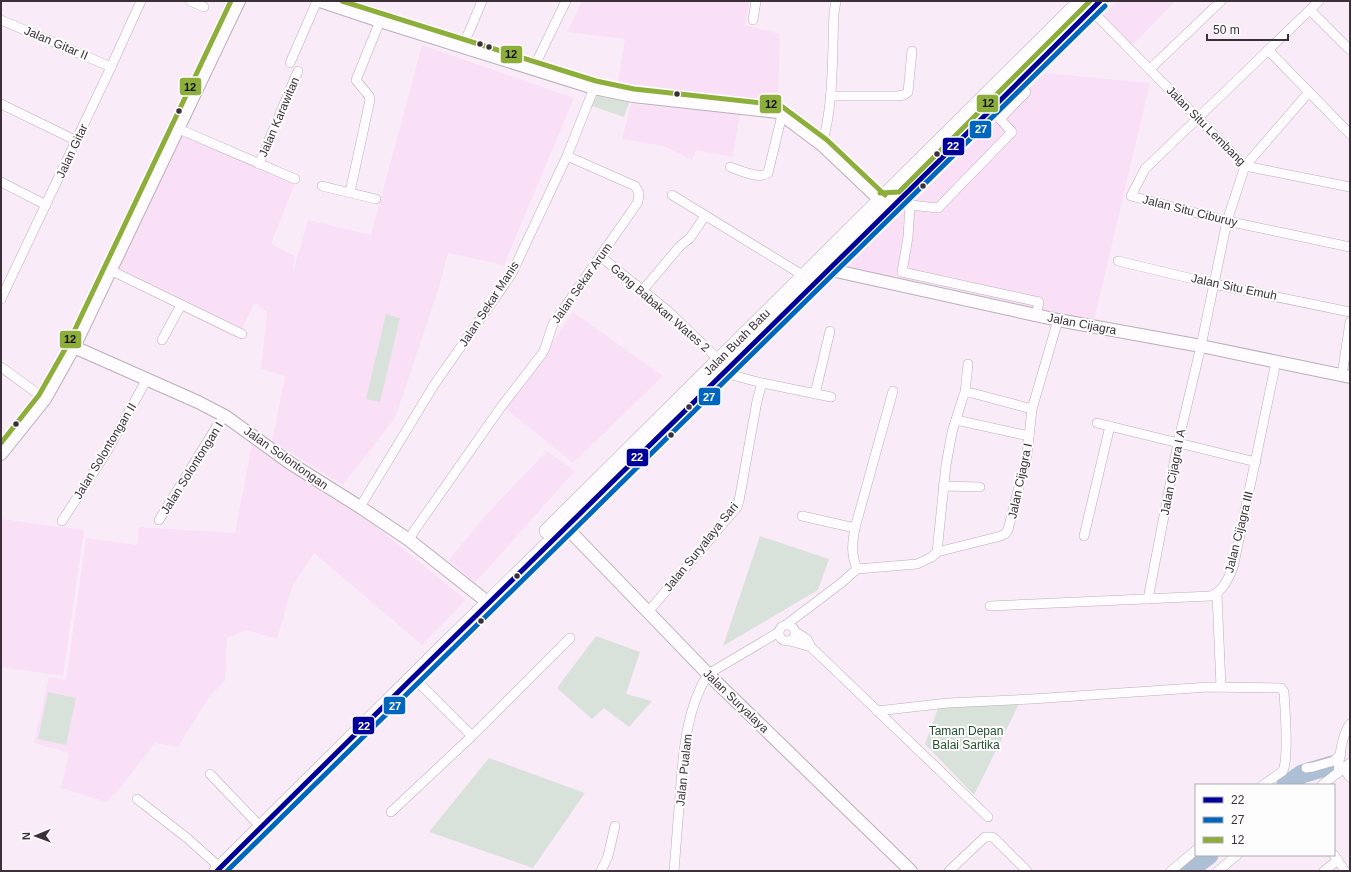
<svg xmlns="http://www.w3.org/2000/svg" width="1351" height="872" font-family="Arial,sans-serif">
  <style>
    .built { fill: #f9e0f7 }
    .green { fill: #d9e2da }
    .lines { fill: none; stroke-linecap: round; stroke-linejoin: round }
    .river { stroke: #adbfd4; stroke-width: 19 }
    .minor-casing { stroke: #baaeb9; stroke-width: 10 }
    .tertiary-casing { stroke: #baaeb9; stroke-width: 14 }
    .primary-casing { stroke: #baaeb9; stroke-width: 16 }
    .minor { stroke: #fefcfe; stroke-width: 9 }
    .tertiary { stroke: #fefcfe; stroke-width: 12 }
    .primary { stroke: #fefcfe; stroke-width: 15 }
    .bus-1-casing { stroke: #fdfdfd; stroke-width: 8 }
    .bus-2-casing { stroke: #fdfdfd; stroke-width: 8 }
    .bus-3-casing { stroke: #fdfdfd; stroke-width: 8 }
    .bus-1 { stroke: #009; stroke-width: 5 }
    .bus-2 { stroke: #0065bd; stroke-width: 5 }
    .bus-3 { stroke: #8dae3a; stroke-width: 5 }
    .bus-dot { fill: #3b303a; stroke: #fdfdfd; stroke-width: 1.5 }
    .labels { text-anchor: middle; dominant-baseline: central; stroke-width: 4; stroke-linejoin: round; paint-order: stroke }
    .street-label { font-size: 12px; fill: #3b303a; stroke: #fdfdfd }
    .park-label { font-size: 12px; fill: #24522e; stroke: #fdfdfd }
    .line-badge { stroke: #fdfdfd; stroke-width: 1.5 }
    .badge-label { font-size: 11px; text-anchor: middle; font-weight: bold; fill: #fff }
    .pale-badge-label { font-size: 11px; text-anchor: middle; font-weight: bold; fill: #111 }
  </style>
  <rect width="100%" height="100%" fill="#f9ecf8"/>
  <g class="built">
    <path d="M582,1H749L745,25L780,34L778,104L618,82L625,39L567,32Z"/>
    <path d="M1118,1H1175L1130,48L1104,15Z"/>
    <path d="M422,45L574,98L504,265L448,253L439,287L395,418L343,485L272,441L285,376L261,369L267,312L258,305L254,304L237,339L111,275L181,134L295,183L271,244L295,256L292,275L308,220L371,235Z"/>
    <path d="M1045,73L1150,83L1094,321L847,267Z"/>
    <path d="M631,104L740,114L733,157L696,150L692,160L664,146L622,139Z"/>
    <path d="M573,312L663,376L573,463L506,409Z"/>
    <path d="M253,438L336,501L340,497L466,600L422,645L314,553L292,587L277,639L247,630L227,638L225,681L209,697L178,747L155,743L121,787L106,802L61,788L69,753L34,743L49,677L66,680L86,538L137,545L139,527L235,533Z"/>
    <path d="M547,451L575,471L475,583L449,560L484,517Z"/>
    <path d="M1,519L84,530L63,676L1,667Z"/>
  </g>
  <g class="green">
    <path d="M594,89L631,98L624,117L592,106L571,156Z"/>
    <path d="M386,314L400,318L380,402L366,399Z"/>
    <path d="M760,536L829,559L818,590L723,646Z"/>
    <path d="M596,636L640,652L626,694L652,701L629,727L604,708L592,719L557,688Z"/>
    <path d="M48,692L76,698L66,745L38,739Z"/>
    <path d="M1021,700L974,795L925,744L938,708Z"/>
    <path d="M489,758L585,793L533,868L429,832Z"/>
  </g>
  <g class="lines">
    <g class="river">
      <path d="M1286,785L1302,774L1332,765"/>
      <path d="M1188,871L1209,855"/>
    </g>
    <defs>
      <g id="minor">
        <path d="M190,1L204,7"/>
        <path d="M1319,1L1145,169L1131,196L1227,221L1350,247"/>
        <path d="M1091,10L1245,166L1350,187"/>
        <path d="M1310,10L1350,50"/>
        <path d="M1,20L111,67"/>
        <path d="M753,20L756,1"/>
        <path d="M461,47L469,32L482,1"/>
        <path d="M1268,50L1350,134"/>
        <path d="M290,63L317,1"/>
        <path d="M533,69L566,1"/>
        <path d="M1150,69L1221,1"/>
        <path d="M1017,84L1026,92L1000,119L1012,132L938,208L910,205L908,237L902,272L1039,302L1036,316"/>
        <path d="M830,96H897L904,95L908,92L912,51"/>
        <path d="M1,104L77,141"/>
        <path d="M179,129L295,179"/>
        <path d="M822,145C834,103 832,57 834,13L836,1"/>
        <path d="M259,164L298,71"/>
        <path d="M730,167C739,170 760,180 768,173L782,115"/>
        <path d="M1,182L46,205"/>
        <path d="M322,186L376,199"/>
        <path d="M350,192L370,100L369,96L356,80L380,21"/>
        <path d="M672,195L804,276"/>
        <path d="M600,256L668,311L719,360"/>
        <path d="M1118,261L1214,284L1350,312"/>
        <path d="M110,270L242,334"/>
        <path d="M643,290L680,246L690,238L705,216"/>
        <path d="M1,299L111,67L141,1"/>
        <path d="M162,340L181,305"/>
        <path d="M1,367L45,399"/>
        <path d="M724,373L762,383L831,397"/>
        <path d="M1342,375L1350,322"/>
        <path d="M965,393L968,364"/>
        <path d="M815,394L830,331"/>
        <path d="M956,420L1029,436"/>
        <path d="M1097,423L1256,462"/>
        <path d="M943,486L980,487"/>
        <path d="M360,507L434,385L511,275L567,156L594,88"/>
        <path d="M802,516L855,528"/>
        <path d="M159,520L217,426L225,416"/>
        <path d="M62,521L106,453L147,379"/>
        <path d="M1084,536L1110,426"/>
        <path d="M409,540L414,531L501,407L542,354L545,348L553,324L638,202L639,193L635,186L567,156"/>
        <path d="M937,552L946,465L952,432L963,397L965,393H972L1032,409"/>
        <path d="M857,569C851,554 852,544 855,528L893,391"/>
        <path d="M1217,594L1221,687"/>
        <path d="M1148,599L1178,443L1201,346L1227,221L1245,166L1309,92"/>
        <path d="M990,606L1211,596C1223,591 1228,579 1233,568L1276,362"/>
        <path d="M648,612L737,507L739,501L757,401L762,383"/>
        <path d="M787,624L840,584L857,569L917,564L932,557L937,552L1001,536L1005,534L1008,530L1027,455L1032,409L1058,320"/>
        <circle cx="787" cy="633" r="8"/>
        <path d="M796,632L807,639L811,647L988,817"/>
        <path d="M790,641L811,647"/>
        <path d="M413,677L472,736"/>
        <path d="M877,711L948,703L1032,699L1209,687L1281,688L1284,692C1285,710 1289,757 1283,771L1263,785"/>
        <path d="M1306,768L1313,767L1334,761L1341,754"/>
        <path d="M1343,768L1350,777"/>
        <path d="M1338,773C1339,760 1342,734 1350,724"/>
        <path d="M210,774L255,821"/>
        <path d="M1322,785L1350,763"/>
        <path d="M137,799L187,838L215,863"/>
        <path d="M391,812L472,736L570,638"/>
        <path d="M1334,855L1345,871"/>
        <path d="M601,871L608,856L615,826"/>
        <path d="M674,871C676,846 678,820 680,795C683,754 686,709 708,674L779,632"/>
        <path d="M949,871L985,837H992L994,838L1027,871"/>
        <path d="M1171,871L1196,850"/>
        <path d="M1218,871L1237,855"/>
        <path d="M1324,871L1338,860"/>
      </g>
      <g id="tertiary">
        <path d="M320,1L380,21L594,88L633,96L778,112L822,145L880,200H889"/>
        <path d="M822,268L1058,320L1201,346L1350,377"/>
        <path d="M74,347L198,402L225,416L290,463L360,507L409,540L481,597"/>
        <path d="M1,454L45,399L74,347L239,1"/>
        <path d="M566,527L708,674L911,871"/>
      </g>
      <g id="primary">
        <path d="M547,531L1081,1"/>
        <path d="M217,871L441,649L920,181L1100,1"/>
      </g>
    </defs>
    <use href="#minor" class="minor-casing"/>
    <use href="#tertiary" class="tertiary-casing"/>
    <use href="#primary" class="primary-casing"/>
    <use href="#minor" class="minor"/>
    <use href="#tertiary" class="tertiary"/>
    <use href="#primary" class="primary"/>
    <defs>
      <path id="bus-1" d="M217,871C510,580 808,293 1100,1"/>
      <path id="bus-2" d="M227,871C519,582 814,296 1105,6"/>
      <g id="bus-3">
        <path d="M342,1L596,81L634,89L780,105L827,140L885,195"/>
        <path d="M880,193L899,192L1090,1"/>
        <path d="M1,443L39,395L68,344L231,1"/>
      </g>
    </defs>
    <use href="#bus-1" class="bus-1-casing"/>
    <use href="#bus-2" class="bus-2-casing"/>
    <use href="#bus-3" class="bus-3-casing"/>
    <use href="#bus-1" class="bus-1"/>
    <use href="#bus-2" class="bus-2"/>
    <use href="#bus-3" class="bus-3"/>
  </g>
  <g class="bus-dot">
    <circle cx="480" cy="44" r="3.5"/>
    <circle cx="489" cy="47" r="3.5"/>
    <circle cx="677" cy="94" r="3.5"/>
    <circle cx="179" cy="111" r="3.5"/>
    <circle cx="937" cy="154" r="3.5"/>
    <circle cx="923" cy="186" r="3.5"/>
    <circle cx="689" cy="407" r="3.5"/>
    <circle cx="16" cy="424" r="3.5"/>
    <circle cx="671" cy="435" r="3.5"/>
    <circle cx="517" cy="576" r="3.5"/>
    <circle cx="481" cy="621" r="3.5"/>
  </g>
  <g class="labels">
    <g class="street-label">
      <text transform="translate(56 43) rotate(23)">Jalan Gitar II</text>
      <text transform="translate(279 117) rotate(-67)">Jalan Karawitan</text>
      <text transform="translate(1206 126) rotate(45)">Jalan Situ Lembang</text>
      <text transform="translate(72 151) rotate(-65)">Jalan Gitar</text>
      <text transform="translate(1190 211) rotate(14)">Jalan Situ Ciburuy</text>
      <text transform="translate(582 283) rotate(-55)">Jalan Sekar Arum</text>
      <text transform="translate(1234 287) rotate(12)">Jalan Situ Emuh</text>
      <text transform="translate(489 304) rotate(-57)">Jalan Sekar Manis</text>
      <text transform="translate(660 308) rotate(41)">Gang Babakan Wates 2</text>
      <text transform="translate(1082 324) rotate(11)">Jalan Cijagra</text>
      <text transform="translate(737 342) rotate(-45)">Jalan Buah Batu</text>
      <text transform="translate(105 451) rotate(-59)">Jalan Solontongan II</text>
      <text transform="translate(286 458) rotate(35)">Jalan Solontongan</text>
      <text transform="translate(192 468) rotate(-58)">Jalan Solontongan I</text>
      <text transform="translate(1173 472) rotate(-79)">Jalan Cijagra I A</text>
      <text transform="translate(1020 481) rotate(-78)">Jalan Cijagra I</text>
      <text transform="translate(1239 532) rotate(-76)">Jalan Cijagra III</text>
      <text transform="translate(701 547) rotate(-51)">Jalan Suryalaya Sari</text>
      <text transform="translate(736 701) rotate(44)">Jalan Suryalaya</text>
      <text transform="translate(684 770) rotate(-84)">Jalan Pualam</text>
    </g>
    <g class="park-label">
      <text x="966" y="731">Taman Depan<tspan x="966" dy="14">Balai Sartika</tspan></text>
    </g>
  </g>
  <g class="line-badge">
    <rect x="500" y="45" width="23" height="19" rx="4" fill="#8dae3a"/>
    <rect x="179" y="77" width="23" height="19" rx="4" fill="#8dae3a"/>
    <rect x="976" y="94" width="23" height="19" rx="4" fill="#8dae3a"/>
    <rect x="759" y="94" width="23" height="20" rx="4" fill="#8dae3a"/>
    <rect x="969" y="120" width="23" height="19" rx="4" fill="#0065bd"/>
    <rect x="942" y="137" width="23" height="19" rx="4" fill="#009"/>
    <rect x="59" y="330" width="23" height="19" rx="4" fill="#8dae3a"/>
    <rect x="698" y="387" width="23" height="19" rx="4" fill="#0065bd"/>
    <rect x="626" y="448" width="23" height="19" rx="4" fill="#009"/>
    <rect x="383" y="696" width="23" height="19" rx="4" fill="#0065bd"/>
    <rect x="352" y="716" width="23" height="19" rx="4" fill="#009"/>
  </g>
  <g class="badge-label">
    <text x="981" y="133">27</text>
    <text x="953" y="150">22</text>
    <text x="709" y="401">27</text>
    <text x="637" y="461">22</text>
    <text x="395" y="710">27</text>
    <text x="364" y="730">22</text>
  </g>
  <g class="pale-badge-label">
    <text x="511" y="58">12</text>
    <text x="190" y="91">12</text>
    <text x="988" y="107">12</text>
    <text x="771" y="108">12</text>
    <text x="70" y="343">12</text>
  </g>
  <rect width="1351" height="872" fill="none" stroke="#3b303a" stroke-width="4"/>
  <rect x="1195" y="784" width="140" height="72" fill="#fdfdfd" stroke="#afabaf"/>
  <rect x="1203" y="797" width="20" height="6" fill="#000099" stroke="#afabaf"/>
  <text x="1231" y="804" font-size="12" fill="#3b303a">22</text>
  <rect x="1203" y="817" width="20" height="6" fill="#0065bd" stroke="#afabaf"/>
  <text x="1231" y="824" font-size="12" fill="#3b303a">27</text>
  <rect x="1203" y="837" width="20" height="6" fill="#8dae3a" stroke="#afabaf"/>
  <text x="1231" y="844" font-size="12" fill="#3b303a">12</text>
  <g transform="translate(36 836) rotate(269)" stroke="#fdfdfd" stroke-width="3" paint-order="stroke">
  <path d="M0-3L7 15L0 10L-7 15Z" fill="#3b303a"/>
  <text y="-6" font-size="11" font-weight="bold" text-anchor="middle" fill="#3b303a">N</text>
  </g>
  <path d="M1207 34v6h81v-6" fill="none" stroke="#3b303a" stroke-width="2"/>
  <text x="1213" y="34" font-size="12" fill="#3b303a" stroke="#fdfdfd" stroke-width="3" paint-order="stroke">50 m</text>
</svg>
